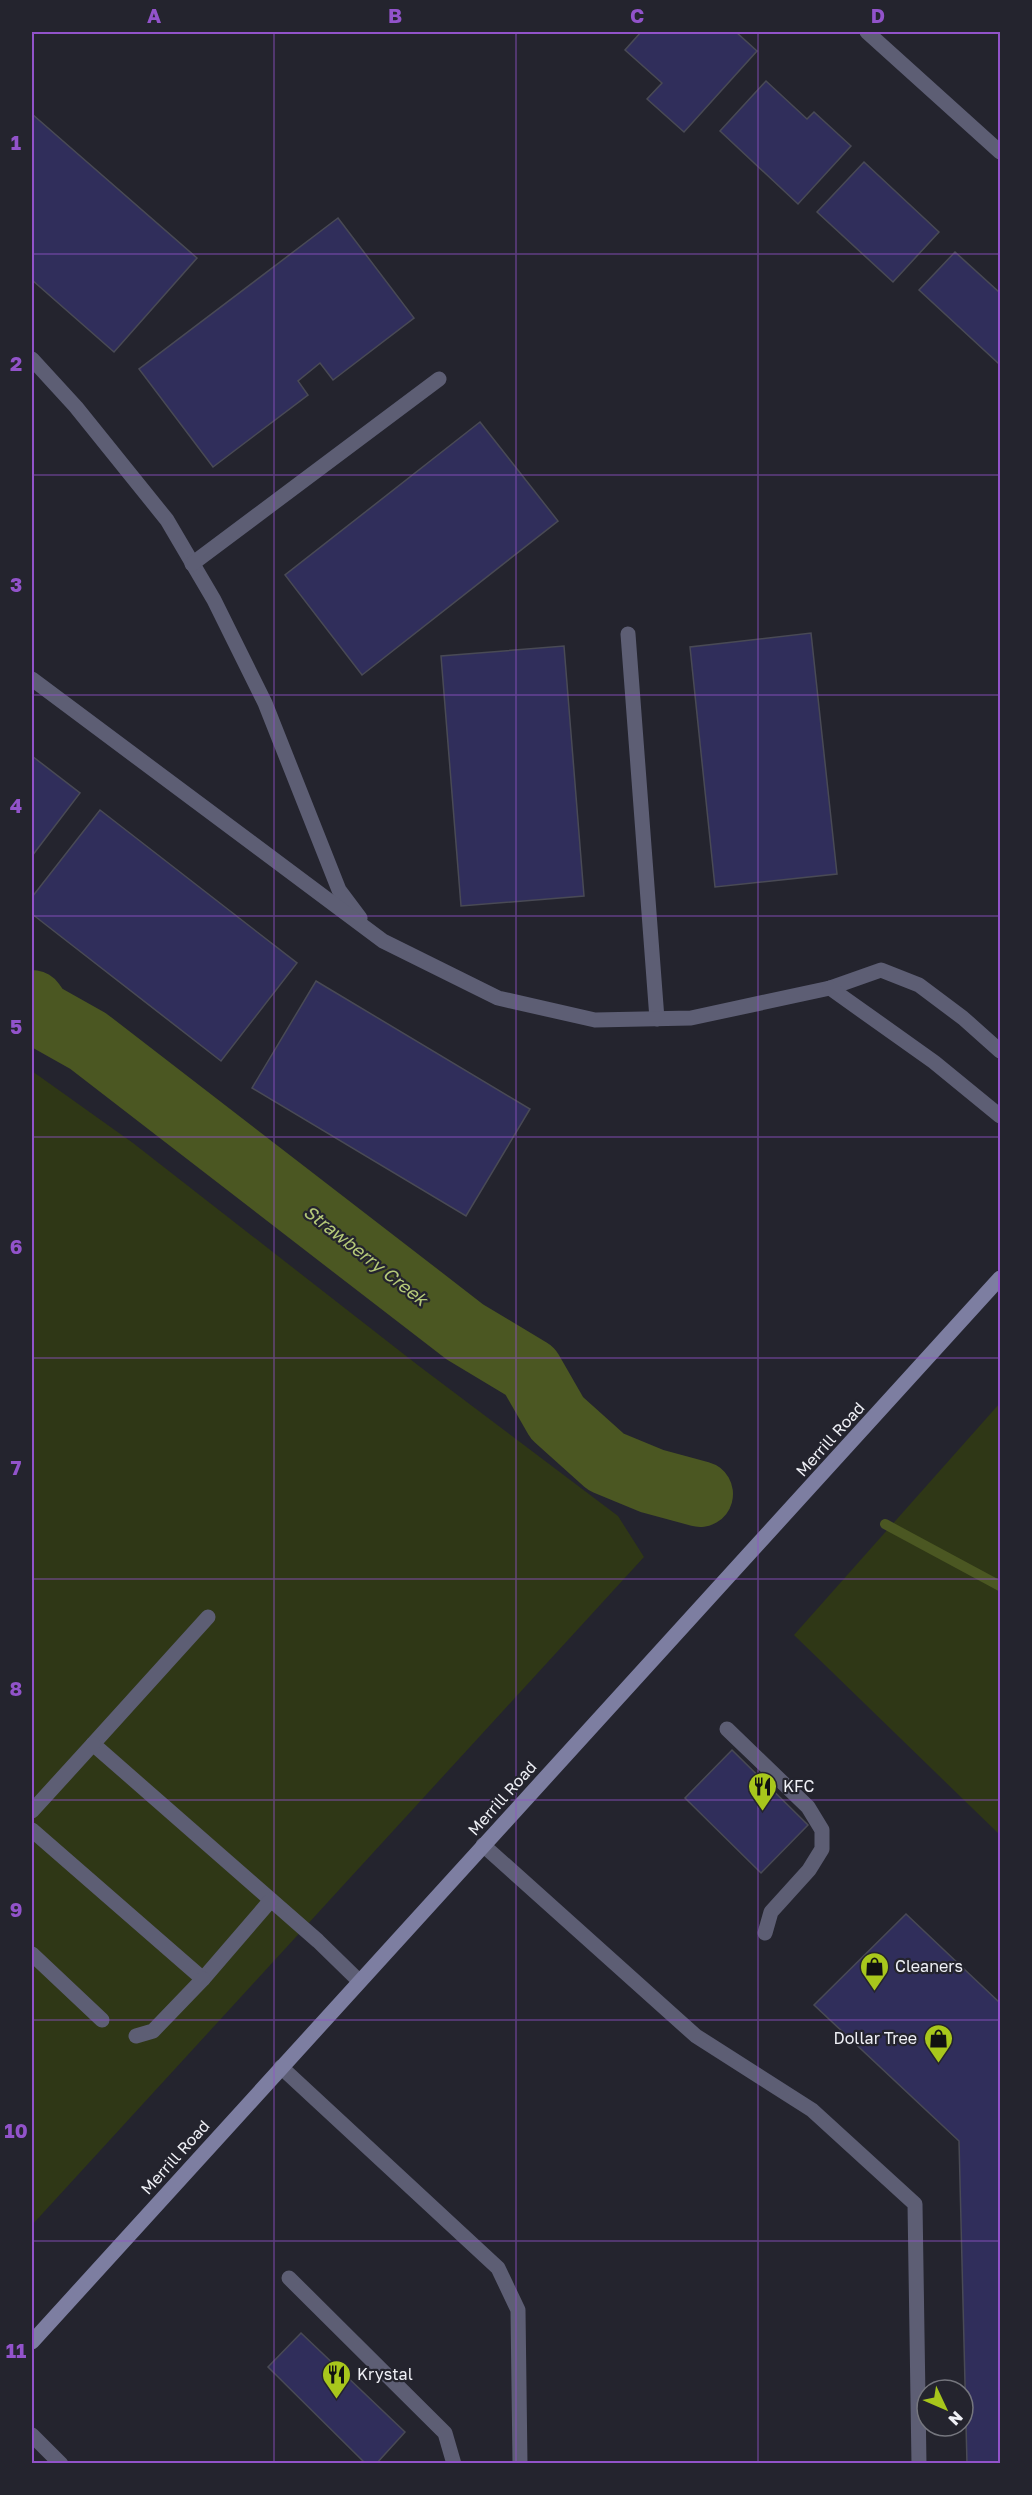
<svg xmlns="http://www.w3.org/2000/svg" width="1032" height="2495" font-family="'Golos Text',sans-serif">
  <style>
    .green { fill: #2f3716 }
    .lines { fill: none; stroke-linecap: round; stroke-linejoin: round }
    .stream { stroke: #4b5722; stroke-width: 10 }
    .river { stroke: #4b5722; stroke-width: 66 }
    .building { fill: #302e5b; stroke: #494a55; stroke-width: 1.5 }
    .service { stroke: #5d5e74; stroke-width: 15 }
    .minor { stroke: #5d5e74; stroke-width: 15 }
    .tertiary { stroke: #5d5e74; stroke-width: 15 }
    .secondary { stroke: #7d7ea1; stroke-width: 15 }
    .grid { fill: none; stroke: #9253ca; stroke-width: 1.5; stroke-opacity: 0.55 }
    .labels { text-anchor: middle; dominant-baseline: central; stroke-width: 4.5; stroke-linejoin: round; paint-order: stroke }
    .street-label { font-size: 16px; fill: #eff0f6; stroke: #24242e }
    .poi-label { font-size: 16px; fill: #eff0f6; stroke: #24242e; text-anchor: start }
    .water-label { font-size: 18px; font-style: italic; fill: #b5c978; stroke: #24242e }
    .neatline { fill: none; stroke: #9253ca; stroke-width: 2 }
    .grid-label { font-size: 20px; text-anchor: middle; font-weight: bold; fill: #9253ca }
  </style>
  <rect width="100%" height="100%" fill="#24242e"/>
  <g class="green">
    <path d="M32,1071L133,1143L419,1366L618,1516L644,1557L32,2225Z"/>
    <path d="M1000,1403V1835L794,1635Z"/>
  </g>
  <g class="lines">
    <path class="stream" d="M885,1524L1000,1586"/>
    <path class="river" d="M32,1003L40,1014L88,1041L465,1332L530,1371L557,1418L606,1462L652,1481L700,1494"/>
  </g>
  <g class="building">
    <path d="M641,32H736L757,51L684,132L647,99L662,83L625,50Z"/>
    <path d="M766,81L807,119L814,112L851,146L798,204L720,131Z"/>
    <path d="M32,114L197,258L114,352L32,280Z"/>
    <path d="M864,162L939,232L893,282L817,212Z"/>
    <path d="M338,218L414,318L333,380L320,363L298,381L308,395L213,467L139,369Z"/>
    <path d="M955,252L999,292L1000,290V361L998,363L919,290Z"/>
    <path d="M480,422L558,521L362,675L285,575Z"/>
    <path d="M811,633L837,874L715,887L690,647Z"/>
    <path d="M564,646L584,896L461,906L441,656Z"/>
    <path d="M32,756L80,793L32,856Z"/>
    <path d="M100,810L297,963L221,1061L32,914V897Z"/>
    <path d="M316,981L530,1109L466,1216L252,1088Z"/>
    <path d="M732,1750L808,1825L761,1873L685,1798Z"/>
    <path d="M906,1914L1000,2003V2464H967L959,2141L814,2005Z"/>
    <path d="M301,2333L405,2432L376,2464H366L268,2367Z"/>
  </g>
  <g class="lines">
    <g class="service">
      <path d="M208,1617L93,1744L318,1941L359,1981"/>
      <path d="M727,1729L808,1807L822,1830V1849L809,1870L771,1912L765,1933"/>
      <path d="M32,1811L93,1744"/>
      <path d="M32,1830L203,1979L271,1900"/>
      <path d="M483,1845L696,2036L812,2110L915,2204L919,2464"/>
      <path d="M32,1954L102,2020"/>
      <path d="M136,2036L153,2031L203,1979"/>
      <path d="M281,2067L498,2268L518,2310L520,2464"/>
      <path d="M289,2278L445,2433L454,2464"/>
    </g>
    <g class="minor">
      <path d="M867,32L1000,152"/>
      <path d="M32,359L76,407L167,520L214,600L265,703L339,890L360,918"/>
      <path d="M192,564L439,379"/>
      <path d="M628,634L657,1019"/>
      <path d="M32,679L383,941L498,998L595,1020L691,1018L830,988L881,970L919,985L963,1018L1000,1051"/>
      <path d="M830,988L934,1062L1000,1116"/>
    </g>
    <path class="tertiary" d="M32,2435L61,2464"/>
    <path class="secondary" d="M32,2342L1000,1278"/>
  </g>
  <path class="grid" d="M274,32V2464M516,32V2464M758,32V2464M32,254H1000M32,475H1000M32,695H1000M32,916H1000M32,1137H1000M32,1358H1000M32,1579H1000M32,1800H1000M32,2020H1000M32,2241H1000"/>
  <defs>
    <symbol id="restaurant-pin" viewBox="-11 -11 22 30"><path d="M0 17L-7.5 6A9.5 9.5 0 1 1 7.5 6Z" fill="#a8c71c" stroke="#24242e"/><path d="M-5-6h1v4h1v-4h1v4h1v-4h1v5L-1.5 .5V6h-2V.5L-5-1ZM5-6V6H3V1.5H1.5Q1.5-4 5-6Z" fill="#111"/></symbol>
    <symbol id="shop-pin" viewBox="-11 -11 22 30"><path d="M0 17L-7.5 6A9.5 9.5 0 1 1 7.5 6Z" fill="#a8c71c" stroke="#24242e"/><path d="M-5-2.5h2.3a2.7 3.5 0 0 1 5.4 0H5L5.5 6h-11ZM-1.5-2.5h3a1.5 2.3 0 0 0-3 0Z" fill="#111"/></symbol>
  </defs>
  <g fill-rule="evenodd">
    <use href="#restaurant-pin" x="746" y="1770" width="33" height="45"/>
    <use href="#shop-pin" x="858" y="1950" width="33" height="45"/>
    <use href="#shop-pin" x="922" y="2022" width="33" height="45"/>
    <use href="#restaurant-pin" x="320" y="2358" width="33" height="45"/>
  </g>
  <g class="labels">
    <g class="street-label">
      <text transform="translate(830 1439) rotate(-48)">Merrill Road</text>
      <text transform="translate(502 1798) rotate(-48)">Merrill Road</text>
      <text transform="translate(175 2157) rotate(-48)">Merrill Road</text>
    </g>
    <g class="poi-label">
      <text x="783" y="1786">KFC</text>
      <text x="895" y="1966">Cleaners</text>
      <text x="917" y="2038" text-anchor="end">Dollar Tree</text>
      <text x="357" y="2374">Krystal</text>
    </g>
    <g class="water-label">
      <text transform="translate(366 1255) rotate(38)">Strawberry Creek</text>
    </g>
  </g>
  <rect width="1032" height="2495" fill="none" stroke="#24242e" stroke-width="66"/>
  <g transform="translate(945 2408) rotate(134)"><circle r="28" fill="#24242e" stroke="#75767e" stroke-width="1.5"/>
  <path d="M0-4.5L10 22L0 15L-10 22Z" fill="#a8c71c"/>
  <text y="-9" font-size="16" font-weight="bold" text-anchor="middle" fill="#eff0f6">N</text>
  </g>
  <rect x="33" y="33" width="966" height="2429" class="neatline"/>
  <g class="grid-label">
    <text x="154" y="23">A</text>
    <text x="395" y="23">B</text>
    <text x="637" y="23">C</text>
    <text x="878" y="23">D</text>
    <text x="16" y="150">1</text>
    <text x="16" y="371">2</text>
    <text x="16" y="592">3</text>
    <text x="16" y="813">4</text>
    <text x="16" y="1034">5</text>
    <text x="16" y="1254">6</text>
    <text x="16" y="1475">7</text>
    <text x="16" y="1696">8</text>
    <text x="16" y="1917">9</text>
    <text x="16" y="2138">10</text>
    <text x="16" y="2358">11</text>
  </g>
</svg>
